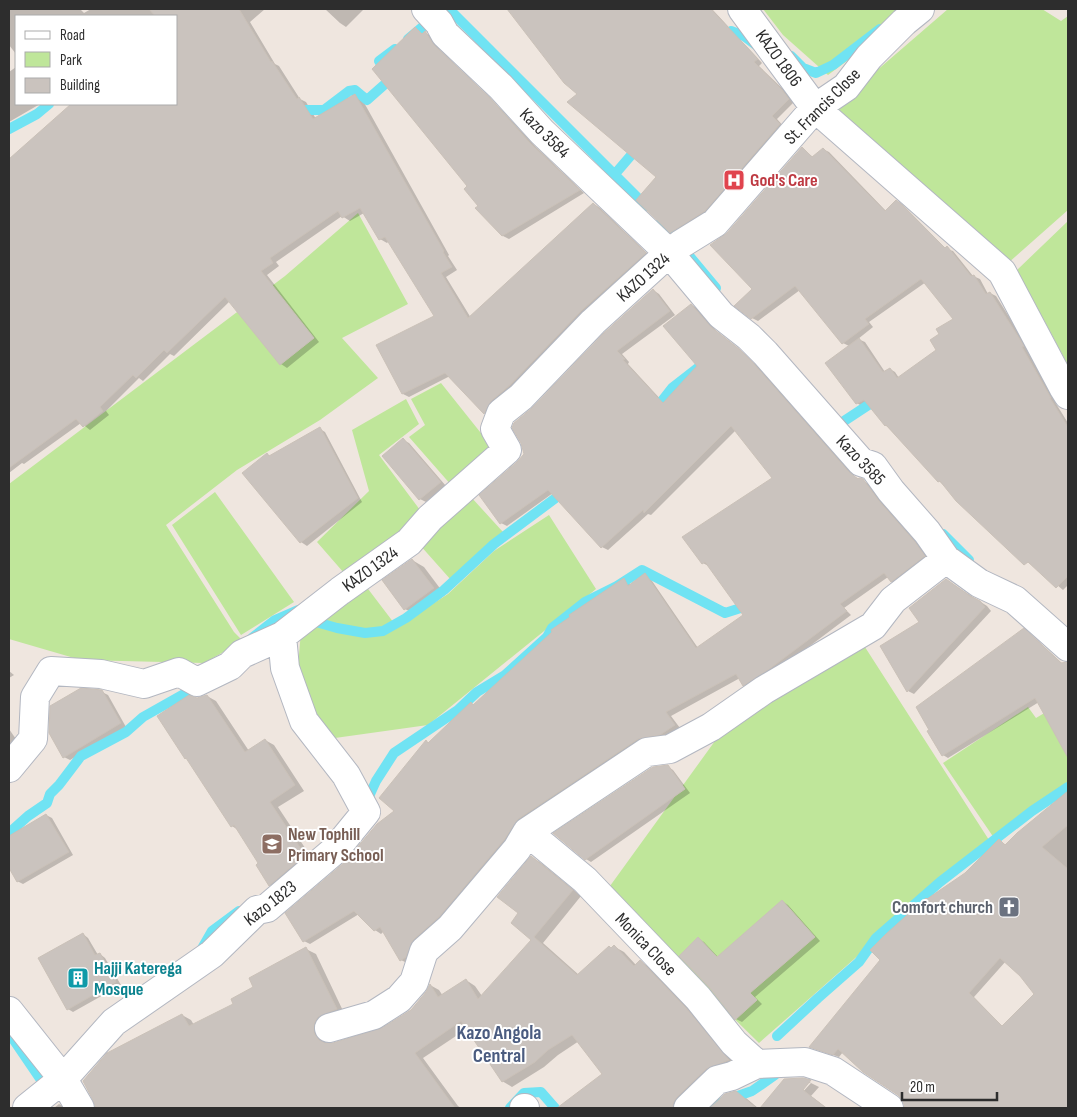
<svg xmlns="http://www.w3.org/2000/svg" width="1077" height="1117" font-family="'Sofia Sans Condensed',sans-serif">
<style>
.green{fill:#bfe69a}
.shadow{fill:#0003;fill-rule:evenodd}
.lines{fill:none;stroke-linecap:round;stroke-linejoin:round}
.stream{stroke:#70e3f3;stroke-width:10}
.building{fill:#cac3be;stroke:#cac1b8;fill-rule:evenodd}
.street-casing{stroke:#b3b7c1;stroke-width:30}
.street{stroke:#fff;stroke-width:28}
.labels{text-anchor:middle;stroke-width:4;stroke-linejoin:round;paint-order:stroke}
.street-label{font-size:18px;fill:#2d2d2d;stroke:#fff}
.health-label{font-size:18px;font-weight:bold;fill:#be3a42;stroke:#fff;text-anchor:start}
.education-label{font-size:18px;font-weight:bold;fill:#785e54;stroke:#fff;text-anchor:start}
.worship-label{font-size:18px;font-weight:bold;fill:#5b616d;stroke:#fff;text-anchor:end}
.culture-label{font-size:18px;font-weight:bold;fill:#0d838f;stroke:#fff;text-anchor:start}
.quarter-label{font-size:20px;font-weight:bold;fill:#4b5c80;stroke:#fff}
</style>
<rect width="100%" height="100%" fill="#efe6df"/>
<path class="green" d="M763 9H917L828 75 783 35Z
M948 9H1042L1061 21 1068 16V210L1007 264 831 110Z
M358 213 408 304 342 338 378 378 320 420 237 470 166 525 234 632 243 641 204 663 81 660 9 639V484L285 276Z
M1068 221V365L1017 270Z
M441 383 496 452 452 486 409 437 425 425 411 399Z
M406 399 419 424 379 455 423 514 380 557 344 573 317 542 369 491 352 430Z
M215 492 294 602 241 635 172 525Z
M471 497 503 532 451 580 419 544Z
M549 515 596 589 428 725 335 738H324L297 679 301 631 362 581 397 627 448 594 494 551Z
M863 644 989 840 759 1043 607 894 610 886 728 723Z
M1028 707 1036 718 1046 712 1068 754V785L994 838 943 763Z"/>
<path class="shadow" d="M9 9H80L84 13 91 9H265L250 22 275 64 279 66 300 99 306 102 316 119 355 96 362 99 449 255 448 256 457 270 446 277 471 318 594 204 600 208 651 257 491 416 485 413 450 376 409 397 403 394 378 346 435 316 389 241 387 243 380 239 364 213 350 221 342 216 276 262 279 266 267 275 319 342 287 368 281 364 230 301 174 356 170 354 143 381 139 378 106 411 109 415 90 430 81 423 24 464 22 463 9 473V161L73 104H176V16H16V54L9 45Z
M325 9H364L346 27 340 23Z
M523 9H712L762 63 759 66 788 94 794 102 777 119 785 128 710 214 677 235 671 232 657 177 514 16Z
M415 28 423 34 425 33 431 36 440 50 495 103 536 147 584 193 509 239 503 236 477 208 480 206 468 186Z
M16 67V104H40L9 122V72Z
M802 148 813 157 823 149 829 152 886 211 896 201 902 204 946 249 953 251 973 276 980 279 988 294 990 293 996 296 1025 342 1028 349 1027 350 1056 401 1055 402 1068 423V585L1063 590 1033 565 1027 562 939 481 889 428 885 425 868 404 863 407 857 403 849 346 843 343 800 290 758 321 752 318 754 289 728 234ZM926 282 955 319 937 350 899 378 895 372 890 369 885 372 865 342 858 339 873 327 869 322Z
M653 290 659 294 675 315 622 354 629 362 628 364 664 403 699 366 691 305 697 308 717 332 745 354 759 368 855 477 869 484 885 506 920 546 930 559 897 585 891 581 888 577 844 608 851 615 774 673 750 688 744 685 740 678 671 716 680 728 666 737 445 920 407 963 401 960 384 931 381 934 375 930 359 914 310 944 304 941 346 863 396 811 427 742 429 743 471 704 474 706 624 579 631 585 645 575 650 578 698 648 745 616 710 567 703 563 774 478 736 430 651 515 648 514 608 550 602 547 553 493 507 526 501 523 518 463 525 454 533 409Z
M320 429 325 432 362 502 307 546 301 542 244 474 267 454 271 457Z
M403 440 409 443 446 486 426 502 420 499 383 456Z
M412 560 424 567 445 595 417 615 405 609Z
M946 580 987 606 991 611 914 694 908 691 921 622Z
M1029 633 1063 664 1068 665V754L1039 702 948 758 943 755Z
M9 671 14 675 9 678Z
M102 692 108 695 126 727 70 760 64 757Z
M207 696 216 701 249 751 265 740 274 745 304 791 278 807 313 860 279 890 270 885 260 864 238 830 232 826 189 760 186 758 197 699Z
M9 729 18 742 9 753Z
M667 766 673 770 690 793 591 862 586 859Z
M1068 792V1108H928L901 1093 843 1052 839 1057 811 1047 966 874 999 840 1006 845 1018 834ZM1006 961 1020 975 1035 994 1003 1027 974 997Z
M46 815 52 818 73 855 23 884 17 881 11 869 9 870V837Z
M531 857 541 863 581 896 543 943 579 975 615 947 624 952 636 965 640 962 650 967 695 1015 737 1065 682 1108H569L604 1074 579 1041 558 1055 544 1067 512 1087 502 1081 468 1028 423 1058 458 1106 461 1108H197L193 1101 181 1108H97L182 1015 191 1020 194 1025 235 1004 306 949 316 954 345 1015 323 1038 327 1044H334L383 1029 411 1010 427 993 430 985 439 990 443 996 466 980 475 986 482 996 533 940 520 913Z
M782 901 788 905 820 941 755 997 762 1004 742 1022 736 1019 710 986 699 939 704 942 718 957Z
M83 934 88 938 98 955 100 954 105 958 121 985 73 1012 68 1009Z
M803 1079 819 1087 811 1096 827 1108H761L784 1080ZM808 1083H811L800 1095 798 1094Z
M736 1092 746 1098 758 1108H712L726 1095Z
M59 1104 66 1108H54Z"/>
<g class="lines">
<path class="stream" d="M449 9 646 206
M721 38 731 31 744 36 756 45
M408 39 427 23
M791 56 803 68 816 73 833 65 880 29
M295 110H324L349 91 355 90 367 100 393 77 387 73 379 61 395 49
M9 129 37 114 49 104
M615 174 639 146
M661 222 716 288
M654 411 672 388 699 367
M838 425 879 398
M943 534 969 560
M252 638 275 620 298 610 309 620 337 628 365 633 383 631 406 618 444 590 494 544 565 491
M366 803 376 781 394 753 458 710 477 692 505 675 547 637 552 628 585 602 617 586 642 570 725 613 750 605
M9 833 28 816 47 803 50 794 59 785 81 756 126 732 143 717 198 686
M200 952 212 931 239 911
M9 1033 41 1080
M777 1036 818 998 859 962 876 938 940 882 1032 811 1068 787
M510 1108 524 1093 541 1092 555 1108
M712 1108 729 1099 752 1091 775 1075"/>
</g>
<path class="building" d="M149 9H239L271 62 272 61 297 99 299 97 313 119 355 94 444 251 443 252 452 267 441 273 468 318 593 203 646 253 582 310 510 385 491 401 484 414 445 373 402 394 376 345 434 316 385 237 379 240 360 208 342 218 338 211 270 258 273 263 261 271 314 338 280 365 225 297 167 353 164 350 136 378 133 375 100 407 103 411 83 427 76 419 9 468V159L71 104H176V16H155Z
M507 9H711L758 59 754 62 782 90 789 99 772 116 780 124 705 211 670 233 636 200 656 177 567 102 577 94 564 83Z
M415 27 422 34 425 31 434 45 490 98 530 143 580 190 502 236 475 208 478 206 464 189 467 186 372 69Z
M802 147 812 157 823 148 885 211 896 200 901 204 945 248 947 246 971 276 974 275 986 294 990 292 1019 338 1024 346 1022 347 1051 398H1050L1068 427V576L1056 588 1028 562 1024 565 956 501 940 481 938 482 886 425 885 426 864 400 856 404 825 363 859 338 883 372 890 368 897 378 936 350 930 340 939 334 936 329 953 319 921 279 865 319 869 324 842 344 795 286 751 319 734 306 752 289 710 245 727 233Z
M653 289 670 311 617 351 625 359 623 360 663 403 697 366 663 326 691 304 711 327 739 349 754 364 849 472 858 479 859 478 863 479 879 501 915 542 925 556 891 582 884 573 840 604 847 611 768 670 743 686 736 674 666 712 675 725 660 735 638 739 518 819 504 840 439 917 413 940 406 957 400 961 380 927 374 931 354 911 303 942 285 913 345 862 377 824 394 811 379 798 426 740 428 743 471 702 473 705 552 632 551 630 570 617 569 615 624 578 628 586 645 573 696 648 743 615 705 562 702 564 682 537 772 478 731 426 644 513 643 510 601 548 548 490 500 524 479 495 517 462 524 454 521 443 512 428 514 423 532 408 604 333Z
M320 427 358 498 300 543 242 473 267 453 269 456Z
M403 438 441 482 419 500 382 456Z
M412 559 434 588 404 610 382 580Z
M946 579 970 596 980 601 985 607 907 692 880 646 919 622 909 608Z
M1024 628 1061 663 1068 662V758L1035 698 942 756 927 731 929 730 916 707Z
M81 688 102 690 121 723 63 758 49 733 50 706Z
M189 695 197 698 207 695 245 752 265 739 295 785 270 802 305 855 269 886 256 865 258 863 234 825 231 827 186 758 185 759 157 716Z
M668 765 685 789 585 860 553 833 653 767Z
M1068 791V825L1042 847 1068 869V1108H905L903 1101 898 1095 863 1072 838 1049 833 1055 809 1047 880 960 870 950 886 934 926 898 927 899 965 873 999 839 1005 845 1017 833ZM1000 958 1020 976 1034 994 1002 1026 969 993Z
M46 814 69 852 17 882 9 868V836Z
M531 856 573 890 534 937 577 975 609 946 611 948 614 945 634 966 640 960 686 1008 729 1060 706 1069 677 1097 673 1103V1108H557L602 1074 572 1035 548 1050 535 1062 502 1082 461 1021 415 1053 455 1108H96L93 1100 83 1081 107 1053 182 1014 189 1026 233 1004 231 999 253 987 249 978 306 947 337 1009 318 1017 314 1024V1033L319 1040 325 1043H333L382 1028 411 1010 426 992 430 984 438 997 466 979 478 999 531 940 511 923 518 913 497 897Z
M782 900 815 937 750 993 757 1000 735 1020 709 987 679 956 698 937 717 957Z
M83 933 95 955 100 953 116 982 67 1010 38 958Z
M803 1078 811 1080 803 1090 826 1108H760L784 1079Z
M736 1091 756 1108H710L725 1094Z"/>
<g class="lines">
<g class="street-casing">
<path id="street" d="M426 9 439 23 445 34 501 87 542 132 669 253 721 315 749 337 765 353 861 462 873 466 891 491 927 532 946 559 979 583 1015 600 1068 647
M742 9 815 108 1002 272 1063 387 1068 395
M9 768 33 739 35 697 51 671 101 674 144 684 179 672 197 682 230 666 242 654 282 636 340 591 409 542 430 518 507 450 495 429 501 413 521 397 593 322 669 253 681 244 715 223 815 108 846 87 869 57 904 22 920 9
M527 832 585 880 698 998 734 1043 757 1064
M9 1011 63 1079 80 1108
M329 1028 374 1015 399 999 414 982 424 951 450 928 517 849 527 832 647 752 670 749 711 727 764 690 873 626 893 600 946 559
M27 1108 63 1079 114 1022 212 954 257 910 267 908 335 850 366 812 346 775 304 721 285 668 282 636
M524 1108H525
M688 1108 717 1080 732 1076 757 1064 805 1062 833 1071 889 1108"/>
</g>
<use href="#street" class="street"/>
</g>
<defs>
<g id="hospital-square" transform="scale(1.125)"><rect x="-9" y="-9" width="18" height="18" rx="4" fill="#e0444e" stroke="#fff"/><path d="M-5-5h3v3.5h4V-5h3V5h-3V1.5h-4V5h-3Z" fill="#fff"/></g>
<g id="school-square" transform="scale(1.125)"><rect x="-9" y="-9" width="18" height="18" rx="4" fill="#8d6e63" stroke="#fff"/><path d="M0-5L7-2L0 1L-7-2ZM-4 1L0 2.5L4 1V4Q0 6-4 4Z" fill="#fff"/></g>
<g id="church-square" transform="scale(1.125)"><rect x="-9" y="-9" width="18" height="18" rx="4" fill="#6b7280" stroke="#fff"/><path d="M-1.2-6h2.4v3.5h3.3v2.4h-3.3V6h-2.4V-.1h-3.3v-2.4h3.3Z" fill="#fff"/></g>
<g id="building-square" transform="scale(1.125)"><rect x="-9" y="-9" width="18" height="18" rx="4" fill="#0f9aa8" stroke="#fff"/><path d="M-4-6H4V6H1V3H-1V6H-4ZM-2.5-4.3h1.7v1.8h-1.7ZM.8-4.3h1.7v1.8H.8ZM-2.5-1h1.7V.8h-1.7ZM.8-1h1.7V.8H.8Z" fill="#fff"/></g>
</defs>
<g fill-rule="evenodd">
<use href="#hospital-square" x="734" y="180"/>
<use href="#school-square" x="272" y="844"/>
<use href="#church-square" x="1009" y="907"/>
<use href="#building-square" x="78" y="978"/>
</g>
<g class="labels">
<g class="street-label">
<text transform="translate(779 58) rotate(54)" y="6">KAZO 1806</text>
<text transform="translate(822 106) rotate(-45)" y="6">St. Francis Close</text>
<text transform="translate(545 133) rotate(45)" y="6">Kazo 3584</text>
<text transform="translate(643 277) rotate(-42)" y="6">KAZO 1324</text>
<text transform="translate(861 460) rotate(46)" y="6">Kazo 3585</text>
<text transform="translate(370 569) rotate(-36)" y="6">KAZO 1324</text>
<text transform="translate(270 903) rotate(-38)" y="6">Kazo 1823</text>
<text transform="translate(646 944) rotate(46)" y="6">Monica Close</text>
</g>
<g class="health-label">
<text x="750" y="186">God's Care</text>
</g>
<g class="education-label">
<text x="288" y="840">New Tophill<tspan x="288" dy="21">Primary School</tspan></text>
</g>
<g class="worship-label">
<text x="993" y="913">Comfort church</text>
</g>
<g class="culture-label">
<text x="94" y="974">Hajji Katerega<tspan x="94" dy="21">Mosque</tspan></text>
</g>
<g class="quarter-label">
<text x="499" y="1039">Kazo Angola<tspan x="499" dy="23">Central</tspan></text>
</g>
</g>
<rect width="1077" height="1117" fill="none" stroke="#2d2d2d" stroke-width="20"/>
<rect x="15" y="15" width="162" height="90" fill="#ffffff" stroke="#ababab"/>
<rect x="25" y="31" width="25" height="8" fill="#ffffff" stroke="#ababab"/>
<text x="60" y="40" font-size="15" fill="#2d2d2d">Road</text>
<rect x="25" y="52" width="25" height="15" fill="#bfe69a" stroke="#ababab"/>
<text x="60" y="65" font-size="15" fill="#2d2d2d">Park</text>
<rect x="25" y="78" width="25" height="15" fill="#cac3be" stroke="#ababab"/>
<text x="60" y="90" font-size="15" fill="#2d2d2d">Building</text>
<path d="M902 1092v8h95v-8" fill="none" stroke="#2d2d2d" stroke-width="2.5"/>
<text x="910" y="1092" font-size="15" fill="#2d2d2d" stroke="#ffffff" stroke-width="4" paint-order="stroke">20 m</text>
</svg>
